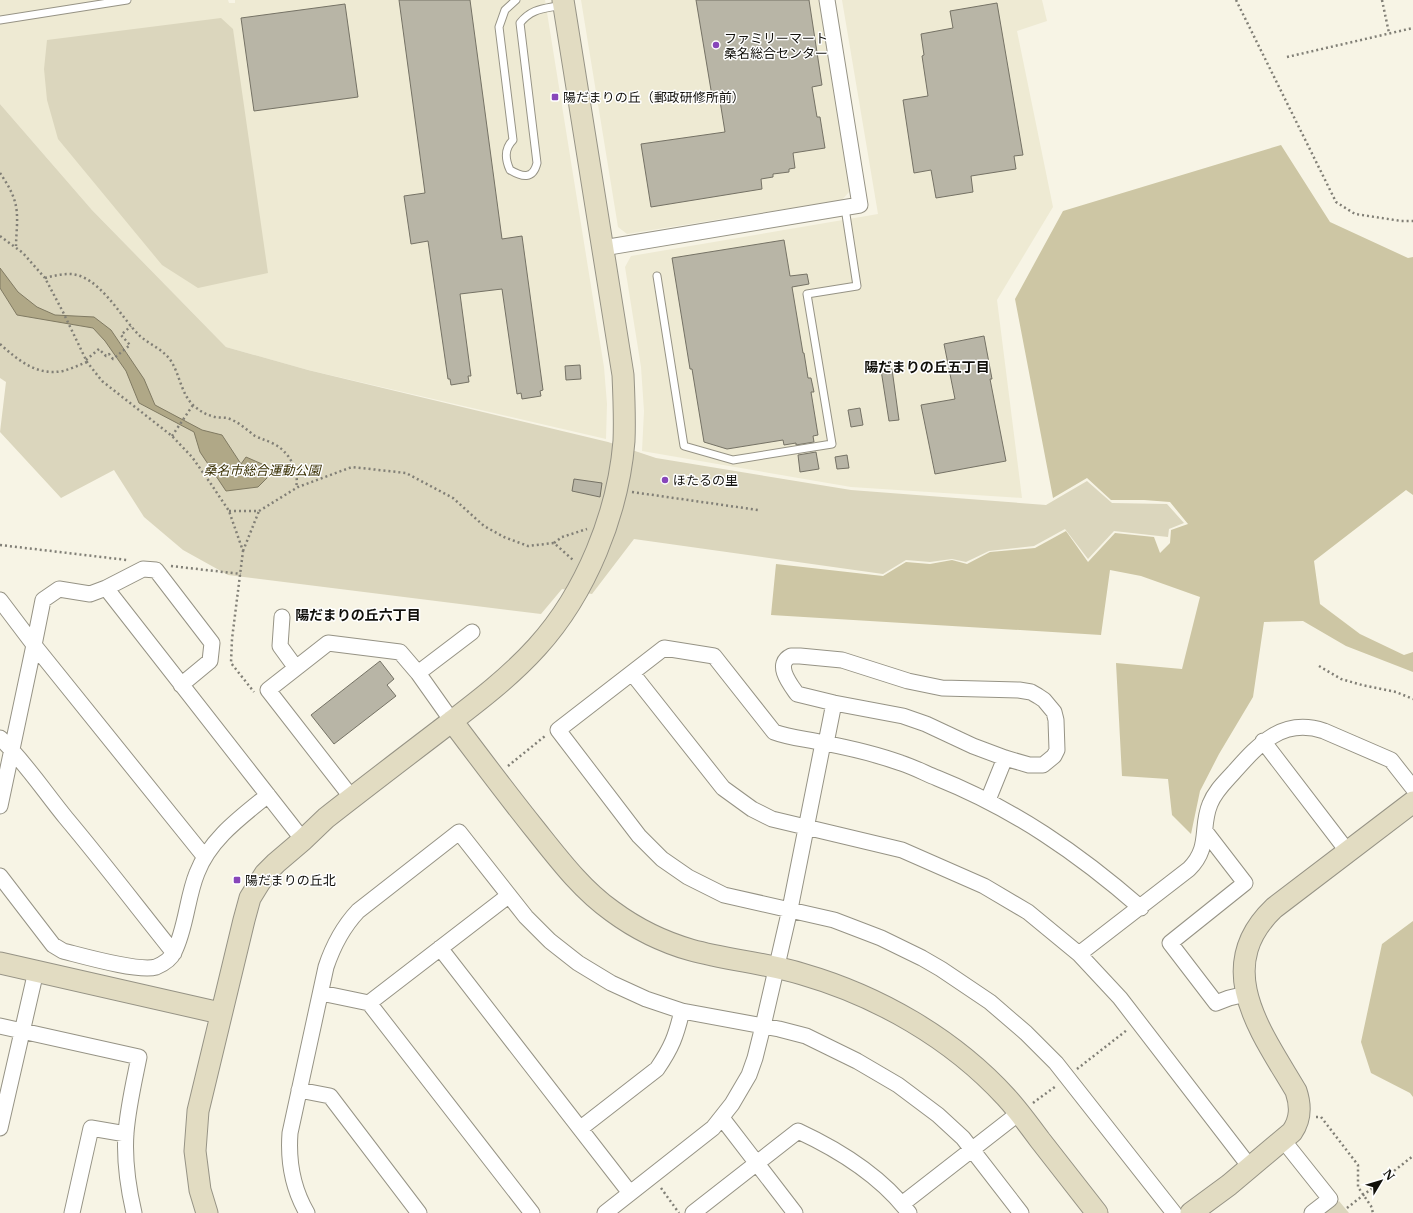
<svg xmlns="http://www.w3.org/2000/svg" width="1413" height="1213" font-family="'Libre Baskerville','Noto Sans JP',serif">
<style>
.built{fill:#eeead3}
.green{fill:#dbd6bd}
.forest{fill:#cdc6a4}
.water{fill:#b0a887;stroke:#807a62}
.building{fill:#b8b5a6;stroke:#757265}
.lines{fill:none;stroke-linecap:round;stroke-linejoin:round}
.lane-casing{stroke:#969385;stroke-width:9}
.street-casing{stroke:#969385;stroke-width:17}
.secondary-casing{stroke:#969385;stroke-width:23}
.path{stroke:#817f76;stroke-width:2.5;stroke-dasharray:2 3;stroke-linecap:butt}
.lane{stroke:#fff;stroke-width:7}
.street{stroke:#fff;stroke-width:15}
.secondary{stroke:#e2dcc2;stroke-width:21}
.poi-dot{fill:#8746ba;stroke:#fff;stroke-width:1.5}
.labels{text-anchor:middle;stroke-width:3;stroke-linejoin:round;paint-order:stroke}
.poi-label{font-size:13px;fill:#11100b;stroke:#fff;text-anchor:start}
.park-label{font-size:13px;font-style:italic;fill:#3a3104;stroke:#fff}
.neighbourhood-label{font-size:14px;font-weight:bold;fill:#11100b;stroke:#fff}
</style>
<rect width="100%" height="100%" fill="#f7f4e5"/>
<path class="built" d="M0 0H228L229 3H235V0H545L604 367 607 404 606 439 308 370 226 347 92 210 0 104Z
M581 0H819L850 191 842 200 627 234 618 227Z
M842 0H1042L1047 21 1017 31 1053 207 997 300 1022 498 851 487 642 451 644 411 641 367 625 267 631 256 878 214Z"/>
<path class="green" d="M221 18 233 29 268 273 198 288 162 265 58 139 47 100 44 69 47 40Z
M0 104 92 210 226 347 308 370 608 442 656 458 851 490 1046 505 1087 481 1112 503 1167 504 1184 523 1169 529 1168 537 1114 531 1088 559 1065 529 1034 546 989 551 966 562 952 559 930 562 906 560 883 574 634 539 592 594 562 589 541 614 228 575 183 550 144 517 114 470 61 498 0 432 6 382 0 378Z
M1339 1201 1349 1213H1324Z"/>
<path class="forest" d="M1281 145 1330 222 1408 258 1413 257V495L1406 490 1314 561 1320 604 1360 634 1404 655 1413 652V672L1346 646 1303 621 1264 622 1253 697 1219 754 1200 791 1191 834 1172 815 1168 779 1122 776 1116 663 1182 669 1200 597 1141 576 1110 570 1101 635 771 615 776 564 883 576 906 562 930 564 952 560 967 564 990 552 1035 548 1066 531 1088 562 1115 533 1154 537 1160 553 1170 543 1171 530 1188 524 1170 502 1144 500H1111L1087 478 1053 498 1015 299 1063 211Z
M1413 921V1097L1410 1093 1371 1073 1361 1042 1382 944Z"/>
<path class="water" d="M0 268 18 292 37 307 55 315 94 317 111 330 144 379 155 405 202 430 222 435 241 464 246 457 262 464 267 478 258 487 226 491 200 452 194 432 139 403 126 371 105 341 93 328 17 315 0 288Z"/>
<path class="building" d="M399 0H470L502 239 522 236 543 390 540 391 541 396 522 399 521 393 517 394 502 289 460 294 471 376H468L469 382 451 385 450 379H448L428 241 411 244 404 196 425 193Z
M696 0H809L822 85 812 87 817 117H820L825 148 793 153 795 168 789 169V172L773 174V177L761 179 762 189 651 207 641 144 725 132 720 101 713 102Z
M997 3 1023 155 1014 156 1016 169 971 176 973 192 936 198 931 170 914 173 903 100 928 96 922 56 924 55 921 34 953 28 950 11Z
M345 4 358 97 254 111 241 18Z
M784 240 790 276 807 274 809 284 792 287 803 353H804L808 378H811L814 392H811L818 435 813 436 814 442 796 445V443L784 445 783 440 727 449 704 442 692 369H690L672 258Z
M984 336 992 379H990L1006 461 935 474 921 405 955 399 944 344Z
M580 365 581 379 566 380 565 366Z
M892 369 899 420 889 421 881 370Z
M860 408 863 425 851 427 848 410Z
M816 452 819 469 800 472 798 455Z
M847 455 849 468 837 469 835 457Z
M574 479 602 483 600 497 572 491Z
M380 661 394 679 387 685 396 696 334 744 311 715Z"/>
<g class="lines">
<g class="lane-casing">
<path id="lane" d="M516 0 505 10 499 27 513 140C504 149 505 159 510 170 522 177 533 180 537 163L520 23C532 8 544 9 562 5
M0 20 127 0
M657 276 684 446 733 460 832 444 807 294 857 286 845 208"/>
</g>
<g class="street-casing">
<path id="street" d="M603 248 860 205 827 0
M106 588 143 569 156 570 212 643 210 661 181 685
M0 600 34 645 43 600 59 589 90 594 106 588 303 840
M282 617 280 646 296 668
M34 645 204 856
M791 656H800L842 660 908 681 942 688 1019 690 1031 692 1038 696 1044 700 1054 712 1056 720 1057 750 1054 756 1043 765H1029L1005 758 973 746 926 724 903 716 834 703 797 694C790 684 774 664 791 656Z
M418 673 472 632
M632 673 723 788 752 809 772 819 902 850 984 886 1028 912 1079 954 1120 998 1250 1167
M0 738C25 762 44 791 66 818 103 862 138 908 174 953
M1263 741 1348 852
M826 743 834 703
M352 798 268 690 328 643 400 652 418 673 452 721
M988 800 1005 758
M0 806 34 645
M1205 831 1245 883 1170 943 1216 1003 1229 998 1246 994
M0 876 53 945 63 951C83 956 138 972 156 967 163 964 171 959 174 952 186 929 187 897 197 873 210 839 241 817 268 795
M1141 908C1078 853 1014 809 937 778 925 773 913 767 901 763 876 754 850 748 824 743 807 739 790 738 774 732L714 656 664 648 558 730 639 836 662 859 688 877 724 895 834 920 881 938 922 958 941 969 990 1002 1026 1033 1056 1063 1174 1213
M440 948 630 1193
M1079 954 1189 869C1211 847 1200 828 1210 804 1215 791 1225 782 1234 772 1259 744 1283 717 1324 731L1391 760 1413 788
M321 993 369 1003 532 1213
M369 1003 508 896
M0 1026 139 1057C134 1082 128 1107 126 1133 124 1160 128 1187 134 1213
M299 1090 330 1096 419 1213
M722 1118 795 1213
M0 1128 36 971
M581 1128 657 1069C672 1047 676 1036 682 1011
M1283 1140 1330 1199 1312 1213
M902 1204 1019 1113
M72 1213 91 1128 126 1134
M307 1213C293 1189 288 1160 290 1133L326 967C333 946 343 927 358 911L459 832 526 917 550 941 578 963 611 983 646 999 682 1011 779 1029 806 1036 857 1061 898 1085 938 1115 963 1138 1021 1213
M605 1213 713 1128 732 1104 749 1075 755 1058 763 1026 790 909 823 743
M693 1213 798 1131C839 1150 881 1176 909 1213"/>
</g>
<g class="secondary-casing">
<path id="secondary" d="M452 721C479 757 506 793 534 828 558 858 581 889 612 911 635 928 663 942 691 950 727 960 766 963 802 974 878 996 952 1038 1006 1097 1018 1110 1029 1125 1040 1140 1059 1164 1078 1189 1097 1213
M0 963 220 1013
M207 1213 200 1190 195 1151 198 1111 244 920 250 898 258 885 265 874 276 863 303 840 326 818C363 789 401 760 439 731 473 705 508 679 537 647 586 593 618 514 624 441 625 419 624 397 623 375L563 0
M1191 1213 1229 1185 1292 1132C1301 1119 1301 1106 1296 1091 1262 1033 1211 968 1274 908L1413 802"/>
</g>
<path class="path" d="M1236 0 1336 202 1355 214 1401 221H1413
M1382 0 1389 33
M1287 57 1413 28
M0 173C6 182 12 191 15 202 19 216 16 233 16 247
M0 236 23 253 45 278 63 312 87 362 102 381 172 436 192 457 211 484 229 511 243 551 232 639 231 663 254 692
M45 278C53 276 61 274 69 274 99 274 121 318 140 336 150 345 163 349 171 361 180 375 181 394 194 406 201 412 207 415 215 417 220 418 226 417 230 419 240 423 247 430 255 436 261 439 266 440 272 443 288 450 300 470 296 488
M0 344C19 361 37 376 63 371 71 369 79 365 87 362
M86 360 99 349 106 356 109 354 113 359 130 345 121 335 131 326
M172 436 193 405
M632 492 758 510
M229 511H259L298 487 352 467 406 473 453 498 484 526 504 537 528 546 554 543 573 560
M554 543 562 537 587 529
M0 545 127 560
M243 551 259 511
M171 566 241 574
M1319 666 1341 679 1362 685 1396 692 1413 699
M508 766 545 736
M1077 1069 1127 1030
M1033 1103 1056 1086
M1316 1117H1321L1358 1165V1187L1371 1206 1373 1213
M661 1188 679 1213
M1347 1208 1413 1156"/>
<use href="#lane" class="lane"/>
<use href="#street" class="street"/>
<use href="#secondary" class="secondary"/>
</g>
<g class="poi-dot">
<circle cx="716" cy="45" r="4"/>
<rect x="551" y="93" width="8" height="8" rx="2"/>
<circle cx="665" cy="480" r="4"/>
<rect x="233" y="876" width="8" height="8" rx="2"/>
</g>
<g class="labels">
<g class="poi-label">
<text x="724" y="43">ファミリーマート<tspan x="724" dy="15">桑名総合センター</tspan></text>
<text x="563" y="102">陽だまりの丘（郵政研修所前）</text>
<text x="673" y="485">ほたるの里</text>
<text x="245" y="885">陽だまりの丘北</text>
</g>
<g class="park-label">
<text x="262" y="475">桑名市総合運動公園</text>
</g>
<g class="neighbourhood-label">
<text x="927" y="372">陽だまりの丘五丁目</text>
<text x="358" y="620">陽だまりの丘六丁目</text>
</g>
</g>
<g transform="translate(1381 1181) rotate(52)" stroke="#ffffff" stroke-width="3" paint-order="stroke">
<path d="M0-3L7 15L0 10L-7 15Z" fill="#11100b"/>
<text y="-6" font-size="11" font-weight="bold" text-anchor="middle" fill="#11100b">N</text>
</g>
</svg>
